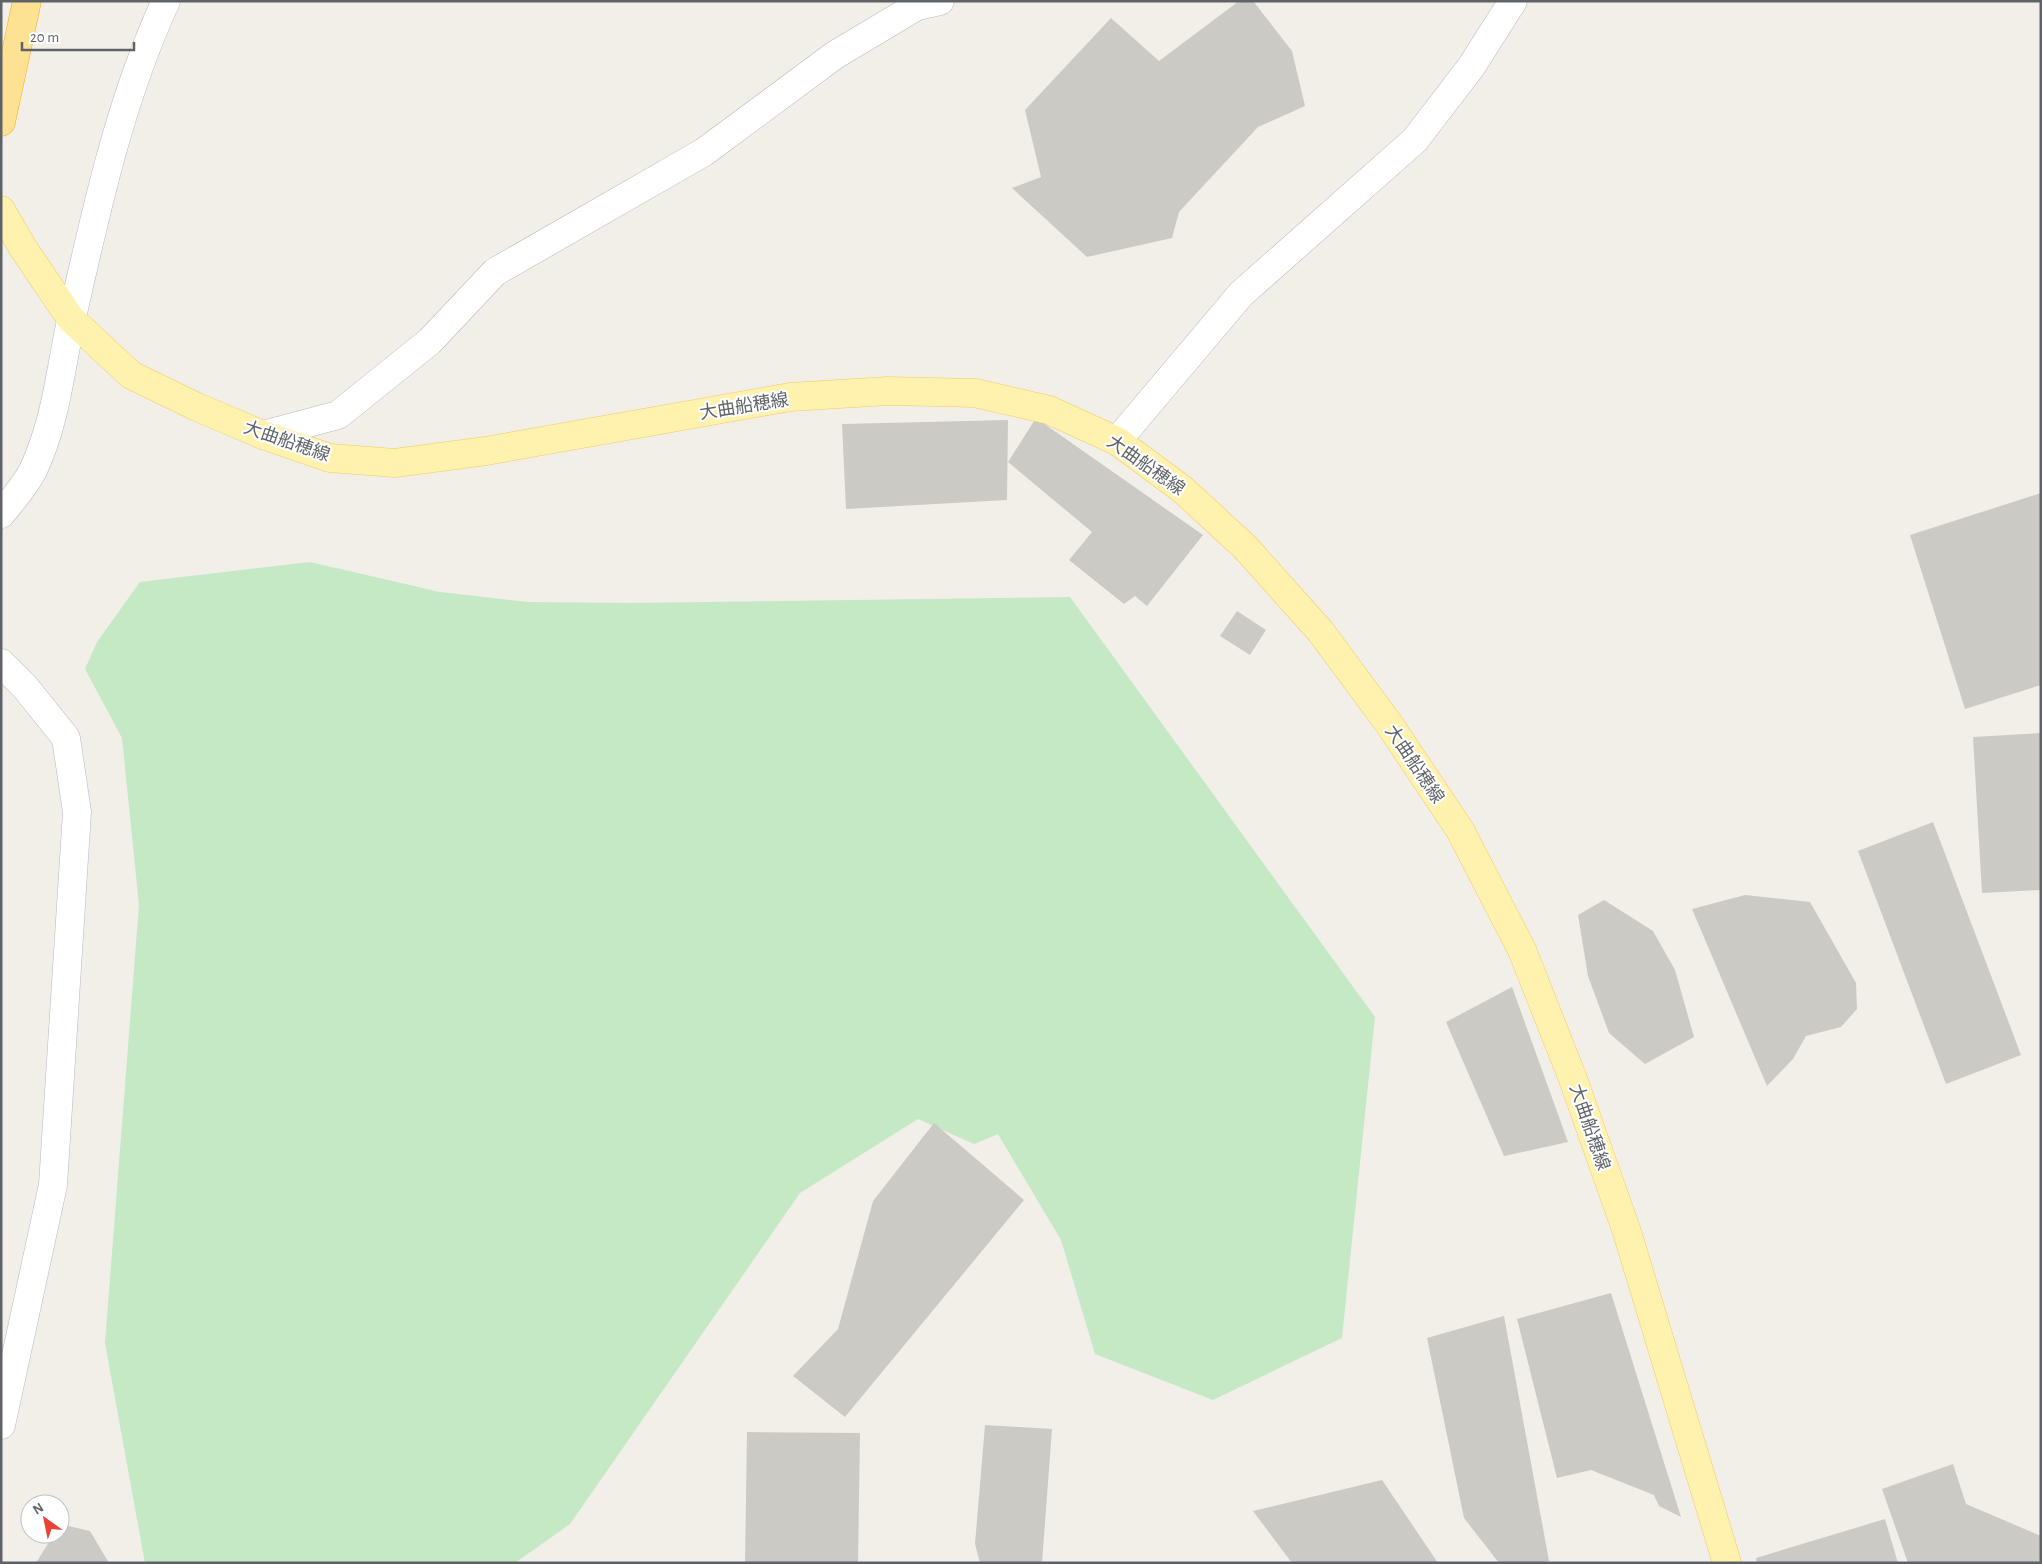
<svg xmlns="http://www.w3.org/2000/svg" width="2042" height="1564" font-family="'Alegreya Sans','Noto Sans JP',sans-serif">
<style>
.green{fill:#c5e8c5}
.building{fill:#cccac5}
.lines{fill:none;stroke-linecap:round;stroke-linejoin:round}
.minor-casing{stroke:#b5b8bc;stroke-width:29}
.major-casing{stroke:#f2c960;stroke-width:29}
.highway-casing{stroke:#f9ab00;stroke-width:29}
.minor{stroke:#fff;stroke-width:28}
.major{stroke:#fff2af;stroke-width:28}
.highway{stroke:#fde293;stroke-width:28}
.labels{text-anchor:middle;stroke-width:4;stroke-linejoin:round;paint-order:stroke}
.street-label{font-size:18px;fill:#5f6368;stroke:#fff}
</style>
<rect width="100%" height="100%" fill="#f1efe8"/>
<path class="green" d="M310 562 440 592 527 602 629 603 1070 597 1375 1017 1342 1338 1213 1400 1095 1354 1061 1240 998 1134 974 1144 918 1119 800 1193 570 1524 515 1563H145L105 1343 139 905 122 738 85 669 97 642 140 582Z"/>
<path class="building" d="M1239 1H1253L1292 51 1305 106 1258 127 1179 212 1172 238 1087 257 1012 188 1041 177 1025 110 1111 18 1159 61Z
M1036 418 1203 535 1147 606 1135 596 1124 604 1069 560 1092 532 1008 462Z
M1008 420 1007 500 846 509 842 424Z
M2041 493V685L1965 709 1910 535Z
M1237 611 1266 630 1250 655 1220 636Z
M2041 733V890L1982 893 1973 737Z
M1933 822 2021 1055 1946 1084 1858 851Z
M1745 895 1810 902 1856 983 1857 1009 1841 1027 1806 1036 1793 1059 1767 1086 1692 909Z
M1604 900 1653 931 1675 970 1694 1037 1645 1064 1609 1033 1588 976 1578 915Z
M1512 987 1568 1142 1504 1156 1446 1022Z
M934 1123 1024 1200 845 1417 793 1376 838 1329 873 1201Z
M1611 1293 1681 1517 1659 1506 1654 1495 1591 1470 1557 1478 1517 1319Z
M1504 1316 1549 1561 1541 1563H1499L1464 1518 1427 1338Z
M985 1425 1052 1429 1042 1563H980L975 1544Z
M747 1432 860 1433 858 1563H745Z
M1953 1464 1966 1504 2041 1536V1563H1908L1882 1489Z
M1382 1480 1438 1563H1292L1253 1511Z
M1885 1519 1898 1563H1757L1756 1558Z
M60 1524 90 1531 109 1563H36L54 1534H60Z"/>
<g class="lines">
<g class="minor-casing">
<path id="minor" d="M263 435 338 415 430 341 495 272 704 152 835 55 917 6 940 1
M1117 441 1241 294 1415 140 1471 67 1513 1
M1 514C12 500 27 484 34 468 57 418 60 369 72 317 96 211 120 100 166 1
M1 663 25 687 66 738 77 812 53 1185 1 1425"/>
</g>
<g class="major-casing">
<path id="major" d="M1 210 23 248 71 319 131 375 197 407 263 435 330 458 395 463 486 451 790 397 888 391 975 393 1049 410 1117 441 1182 489 1245 547 1321 632 1389 724 1460 830 1522 950 1573 1079 1627 1232 1727 1563"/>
</g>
<g class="highway-casing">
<path id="highway" d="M1 122 27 1"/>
</g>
<use href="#minor" class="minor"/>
<use href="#major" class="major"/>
<use href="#highway" class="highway"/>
</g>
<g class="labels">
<g class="street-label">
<text transform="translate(744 406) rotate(-9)" y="6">大曲船穂線</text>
<text transform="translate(287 441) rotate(19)" y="6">大曲船穂線</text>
<text transform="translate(1146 465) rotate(35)" y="6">大曲船穂線</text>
<text transform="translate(1415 764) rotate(56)" y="6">大曲船穂線</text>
<text transform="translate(1590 1127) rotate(71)" y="6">大曲船穂線</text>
</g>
</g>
<rect width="2042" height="1564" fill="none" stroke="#5f6368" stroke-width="5"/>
<g transform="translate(45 1519) rotate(327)"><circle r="24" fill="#ffffff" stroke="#bfc1c3"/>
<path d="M0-4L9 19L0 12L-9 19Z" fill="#ea4335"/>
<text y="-8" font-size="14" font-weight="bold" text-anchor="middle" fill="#5f6368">N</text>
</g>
<path d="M22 42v8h112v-8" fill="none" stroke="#5f6368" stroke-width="2.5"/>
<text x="30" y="42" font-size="15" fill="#5f6368" stroke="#ffffff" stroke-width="4" paint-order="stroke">20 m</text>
</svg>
